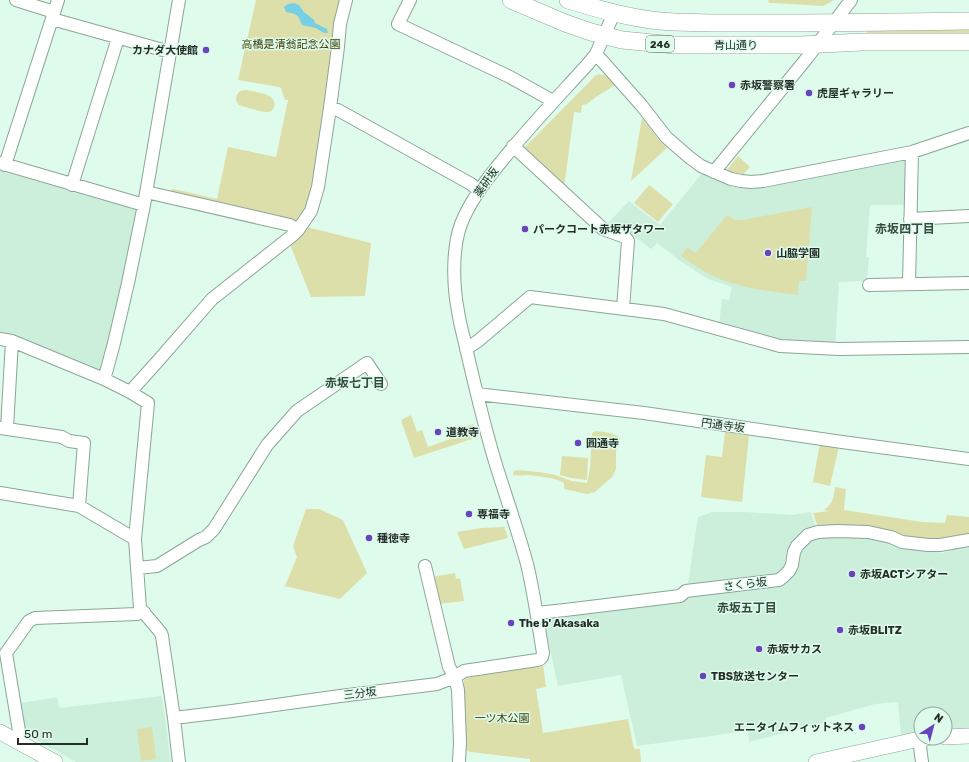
<svg xmlns="http://www.w3.org/2000/svg" width="969" height="762" font-family="Rubik,'Noto Sans JP',sans-serif">
<style>
.built{fill:#ccefdc}
.green{fill:#dddfaa}
.water{fill:#76d0e4}
.lines{fill:none;stroke-linecap:round;stroke-linejoin:round}
.minor-casing{stroke:#8ba697;stroke-width:14}
.major-casing{stroke:#8ba697;stroke-width:16}
.highway-casing{stroke:#8ba697;stroke-width:18}
.minor{stroke:#fff;stroke-width:12}
.major{stroke:#fff;stroke-width:15}
.highway{stroke:#fff;stroke-width:17}
.poi-dot{fill:#6745bd;stroke:#dffbec;stroke-width:1.5}
.labels{text-anchor:middle;stroke-width:3;stroke-linejoin:round;paint-order:stroke}
.shield{fill:#dffbec;stroke:#5c6c63;stroke-width:1}
.shield-label{font-size:10px;font-weight:bold;fill:#242e28}
.park-label{font-size:11px;fill:#404008;stroke:#dffbec}
.street-label{font-size:11px;fill:#242e28;stroke:#dffbec}
.poi-label{font-size:11px;font-weight:bold;fill:#242e28;stroke:#dffbec;text-anchor:start}
.neighbourhood-label{font-size:12px;font-weight:bold;fill:#344c40;stroke:#dffbec}
</style>
<rect width="100%" height="100%" fill="#dffbec"/>
<path class="built" d="M905 158 909 169 907 205H870L866 257H869L867 281 839 282 835 347 782 345 719 326 722 299 729 300 732 287 706 278 679 260 657 243 651 249 634 236 608 223 629 201 660 225 703 172 718 181 734 185 763 188Z
M0 166 140 209 101 372 0 336Z
M712 512H745L793 515 811 512 819 538 870 537 942 553 969 545V730L945 731V714H921V733L901 736 898 702 875 704 826 718V722L749 742 748 731 637 746 621 675 558 686 544 621 545 617 680 601 688 599 695 594 691 586 688 583 698 517Z
M162 696 171 762H76L25 733 21 703 57 697 59 708Z"/>
<path class="green" d="M256 0H343L329 96 308 207 298 221 210 203 173 194 171 191 172 189 178 190 217 199 228 147 276 157 288 100H285L281 88 279 87 238 80Z
M768 0H834L823 6 774 3H769Z
M867 30H969V33H867Z
M599 74 608 76 615 85 596 97 587 104 582 105 581 113 574 112 564 188 525 151V147L595 76Z
M246 90C255 92 278 93 274 107 273 110 270 112 267 112 262 112 245 107 239 105 234 100 236 95 240 91Z
M642 118 659 140 667 148 631 181Z
M738 156 750 167 743 175 726 171Z
M649 185 673 204 658 222 634 203Z
M812 207 806 281H799L798 295C767 291 735 288 707 273 698 268 690 262 681 256L687 247 696 253 727 215 735 220H742Z
M307 227 371 243 365 296 311 297 289 242Z
M411 415 417 432 422 430 428 447 456 437 454 430 473 424 478 437 414 458 401 420Z
M596 431C605 432 614 433 620 438L616 451V469L612 477 603 485 595 492 587 494 564 489V483C557 478 539 476 529 475 524 475 519 476 513 475L514 471 517 470 539 472 555 475 572 481 587 483 590 469 592 433Z
M725 432 749 436 742 502 701 497 706 455 722 457Z
M820 443 839 446 830 486 813 482Z
M562 456 588 458 587 480 571 478 560 475Z
M835 487 846 489 844 510 922 522 945 523 947 515 969 517V544L947 550 933 549 870 535 821 536 813 513 829 511 824 510C834 502 833 499 835 487Z
M306 509H319L343 520 367 573 340 599 285 586 297 557 293 546Z
M504 527 508 538 464 549 457 532 481 528Z
M455 573 456 579 460 578 464 601 438 604 432 577Z
M543 664 546 687 536 689 543 733 628 719 634 749H640L641 762H530V759L471 752 466 750 464 680 466 678Z
M152 727 156 759 141 761 137 729Z"/>
<path class="water" d="M294 3 299 5 304 12 314 20 315 23 327 29 328 33H324L316 28 302 25C298 14 297 14 286 12L284 7 288 4Z"/>
<g class="lines">
<g class="minor-casing">
<path id="minor" d="M16 0 54 12
M410 0 398 24 510 77 553 101
M52 19 170 52
M596 54 642 106 666 137 689 157 701 166 731 179 741 181 751 182 763 181 912 152 969 133
M330 108 338 110 471 184 479 191
M513 146 603 229 625 237 628 241 623 309
M0 163 144 205
M5 165 58 0
M714 172 807 58 851 0
M72 185 118 38
M146 192 290 225 298 230
M910 219 969 216
M909 284 912 152
M869 285 969 283
M0 339 12 341 104 379 130 392 148 403 135 539 140 608 161 633 162 636 174 718 179 762
M466 349 478 341 530 297 664 314 780 346 839 349 969 347
M104 379 107 369 114 343 128 283 144 205 179 0
M130 392 157 362 212 299 293 235 298 230 311 211 318 187 330 108 338 47 340 24 346 0
M477 394 644 413 842 442 969 459
M0 428 62 437 69 441 84 443 79 506
M7 428 12 341
M0 493 79 506 135 539
M425 566 449 667 455 677 458 690 460 742 459 762
M137 568 157 566 199 540 206 537 214 529 267 445 297 411 367 363 381 384
M537 613 565 610 680 596 686 591 779 580 784 576 789 571 792 565 794 552 797 546 808 535 818 532 837 531 868 532 891 537 902 542 928 545H940L969 540
M174 718 232 711 340 696 437 684 455 677 464 671 537 660C542 659 542 657 543 653 538 623 534 593 527 564 518 531 507 500 497 468 485 430 476 391 467 352 464 338 460 325 458 311 453 286 452 248 461 224 470 201 485 181 501 162 528 128 558 97 587 65L596 54 614 13
M919 739 922 762
M21 743 6 653 29 621 35 618 137 614 144 612"/>
</g>
<g class="major-casing">
<path id="major" d="M0 732 55 762
M945 737 969 736
M816 762 906 742 919 739 927 738"/>
</g>
<g class="highway-casing">
<path id="highway" d="M511 0 565 23 591 32 622 40 653 43 675 45H801L862 42H969
M568 0C598 9 629 18 660 21 697 24 735 23 772 23 838 23 903 22 969 21"/>
</g>
<use href="#minor" class="minor"/>
<use href="#major" class="major"/>
<use href="#highway" class="highway"/>
</g>
<g class="poi-dot">
<circle cx="206" cy="50" r="4"/>
<circle cx="732" cy="85" r="4"/>
<circle cx="809" cy="93" r="4"/>
<circle cx="525" cy="229" r="4"/>
<circle cx="768" cy="253" r="4"/>
<circle cx="438" cy="432" r="4"/>
<circle cx="578" cy="443" r="4"/>
<circle cx="469" cy="514" r="4"/>
<circle cx="369" cy="538" r="4"/>
<circle cx="852" cy="574" r="4"/>
<circle cx="511" cy="623" r="4"/>
<circle cx="840" cy="630" r="4"/>
<circle cx="759" cy="649" r="4"/>
<circle cx="703" cy="676" r="4"/>
<circle cx="862" cy="727" r="4"/>
</g>
<g class="labels">
<rect class="shield" x="646" y="36" width="28" height="16" rx="3"/>
<g class="shield-label">
<text x="660" y="48">246</text>
</g>
<g class="park-label">
<text x="291" y="48">高橋是清翁記念公園</text>
<text x="502" y="722">一ツ木公園</text>
</g>
<g class="street-label">
<text x="736" y="49">青山通り</text>
<text transform="translate(486 182) rotate(-55)" y="4">薬研坂</text>
<text transform="translate(723 425) rotate(8)" y="4">円通寺坂</text>
<text transform="translate(745 584) rotate(-7)" y="4">さくら坂</text>
<text transform="translate(360 693) rotate(-7)" y="4">三分坂</text>
</g>
<g class="poi-label">
<text x="198" y="54" text-anchor="end">カナダ大使館</text>
<text x="740" y="89">赤坂警察署</text>
<text x="817" y="97">虎屋ギャラリー</text>
<text x="533" y="233">パークコート赤坂ザタワー</text>
<text x="776" y="257">山脇学園</text>
<text x="446" y="436">道教寺</text>
<text x="586" y="447">圓通寺</text>
<text x="477" y="518">専福寺</text>
<text x="377" y="542">種徳寺</text>
<text x="860" y="578">赤坂ACTシアター</text>
<text x="519" y="627">The b' Akasaka</text>
<text x="848" y="634">赤坂BLITZ</text>
<text x="767" y="653">赤坂サカス</text>
<text x="711" y="680">TBS放送センター</text>
<text x="854" y="731" text-anchor="end">エニタイムフィットネス</text>
</g>
<g class="neighbourhood-label">
<text x="905" y="233">赤坂四丁目</text>
<text x="355" y="387">赤坂七丁目</text>
<text x="747" y="612">赤坂五丁目</text>
</g>
</g>
<g transform="translate(933 726) rotate(36)"><circle r="19" fill="#dffbec" stroke="#94a99e"/>
<path d="M0-3L7 15L0 10L-7 15Z" fill="#6745bd"/>
<text y="-6" font-size="11" font-weight="bold" text-anchor="middle" fill="#242e28">N</text>
</g>
<path d="M18 738v6h69v-6" fill="none" stroke="#242e28" stroke-width="2"/>
<text x="24" y="738" font-size="12" fill="#242e28" stroke="#dffbec" stroke-width="3" paint-order="stroke">50 m</text>
</svg>
